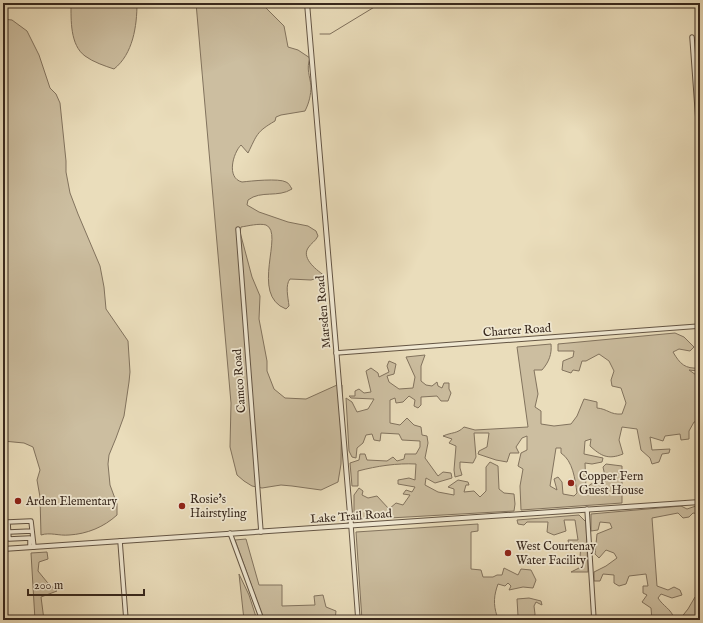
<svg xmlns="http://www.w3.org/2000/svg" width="703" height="623" font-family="'IM FELL English',serif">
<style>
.green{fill:#ccbea0;stroke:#82735e;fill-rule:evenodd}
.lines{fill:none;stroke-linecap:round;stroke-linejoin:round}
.stream{stroke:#7e6f5b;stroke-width:1}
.minor-casing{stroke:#645544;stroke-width:5.5}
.tertiary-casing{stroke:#645544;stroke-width:6}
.minor{stroke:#f1e9d3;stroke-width:3.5}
.tertiary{stroke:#f1e9d3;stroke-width:4}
.poi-dot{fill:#8f2418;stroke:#f1e9d3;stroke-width:1.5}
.labels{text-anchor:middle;stroke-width:3.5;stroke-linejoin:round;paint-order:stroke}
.street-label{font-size:12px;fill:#38281d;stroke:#f1e9d3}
.poi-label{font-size:12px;fill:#38281d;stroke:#f1e9d3;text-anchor:start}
</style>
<rect width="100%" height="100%" fill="#eaddbb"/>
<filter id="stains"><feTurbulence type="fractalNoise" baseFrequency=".005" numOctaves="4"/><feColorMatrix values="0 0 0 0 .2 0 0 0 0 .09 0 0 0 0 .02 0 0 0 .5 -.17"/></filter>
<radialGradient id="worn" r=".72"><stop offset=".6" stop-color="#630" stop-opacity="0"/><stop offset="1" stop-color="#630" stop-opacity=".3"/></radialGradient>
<path class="green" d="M71 3H137C137 26 133 54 114 69 105 66 93 62 85 56 70 45 71 20 71 3Z
M196 3H261L284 26 288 47 298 50 310 58C306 69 310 76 311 86 311 95 309 103 305 111L281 115 276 117 275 121C256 132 257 135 248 153L241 145C233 153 226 178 242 182 251 181 279 178 286 182 289 183 290 186 292 189 278 198 261 190 248 200L247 205 259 212 288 222 308 226 316 231 318 236C315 242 311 243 308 248 301 259 318 271 325 276L311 280 290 279C285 285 288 297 289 306L286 309C249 295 285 233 266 225 259 223 248 226 241 227L240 232 252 277 260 296 259 319 267 361V371L274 389 285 398 306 399 337 385H342L341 464 338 482 321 490 292 486 281 485 262 488 252 486 244 481 237 475 230 447 231 403Z
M3 19 12 20 27 31 39 55 50 88 56 94 60 103 66 161V172L70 193 78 214 100 266 104 287 106 309 128 341 130 372 129 382 124 416 116 438 109 455 108 464 110 485 117 504V515C104 527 87 534 69 535 59 536 50 532 41 535L40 497 37 480 40 470 33 447 24 443 3 441Z
M675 333 684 337 694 347 690 351 679 349 673 352C680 364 685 369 699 368L698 371 689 370 699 377 700 376V421L694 422 689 431V439L681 440 680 434 665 436 663 441 650 437 652 450 670 449 669 453 662 454 659 462 652 464 650 458 641 450 637 429 622 427 619 440 623 454C608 460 601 456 590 446L591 439 585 441 584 454 603 458 602 462 592 464 585 463 586 488 591 484 606 481 603 467 606 464 622 466V503L521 510 520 486 523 469 518 466 521 453 527 450V436L522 438 516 447 519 453H510L507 462 496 460 478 454 479 451 487 447 489 433H474L476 457 473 463 460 462V468L462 475 455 477 454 470 456 446 449 443 452 439 443 436C452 432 457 434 464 427L475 430 528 427 517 347 551 344C552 354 549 362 542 370H534L538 394 535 407 541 411V424L554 426 571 424 577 416 584 399 597 402V408C608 409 610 415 622 414L626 403 621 388 612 386 611 380 614 371 609 361 599 354 586 361H582L579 371 573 370 571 373 562 370 563 361 573 357 574 351H558V344ZM556 448H561V453C573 461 575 479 577 493L574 496 563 494 562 482 558 477 554 479 557 490 550 486Z
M425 355 421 366V381L426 385 432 386 437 382 438 386 442 388 444 383H449V389L451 393 448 401H441L437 396 421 397V405L418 408 414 406 415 400 409 396 403 402 396 403 395 398 390 400V423L400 425 407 418 414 425 421 427 422 435 427 436 428 443 425 458 438 476 443 472 451 473 452 478 435 483 426 478 425 485 438 492 454 495V489L448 487 458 480 468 482 469 485H466L464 492 474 491 480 497 486 491V467L490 462 498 466 499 489 504 493 514 494 515 504 514 511 354 520V495L359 488 363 491 362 495 368 498 377 496 389 509 396 503 403 505 410 495 403 494 406 490 412 492 415 487 398 484V480L409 478 415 480 416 464C397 463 377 466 358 471V486H352L350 463 359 460 360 454H365L367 460 387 461 393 457 397 461 404 459 405 454H416L420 447V441L402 440 399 434 381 433 380 441 374 440 372 434 366 435 363 443 357 448 356 458 352 457 349 451 346 398 352 402 357 412 368 409 374 399 351 398 349 396H355V391L359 389 364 393 371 392 366 371 371 368 378 373 379 377 389 372 387 366 389 361 396 364 394 374 387 376 389 382 399 389 413 388 415 377 406 357Z
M681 506 687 509 696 506 700 507V514L693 513 689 517 683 518 678 513 652 518 657 586 668 590 674 587 680 590 682 595 672 598 661 594 658 598C663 606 671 609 674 618L680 619 688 609 695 597 700 596V608L697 612 700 613V620H668V619L652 620 651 608 642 602 647 595 643 593V586H648L646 574 629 576 626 584 619 586 614 583V575L603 574 600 581H594V572L606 566 617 558 614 553 606 550 599 558 595 554 597 534 612 528 610 523 600 522 598 530 591 531V514Z
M579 515 586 522 588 572H571L581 567 580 557 581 544 569 545 568 540H578L575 520H564L566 531 554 535 547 532 548 522H527L524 525 518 524 517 520Z
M478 524V531L471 532V569L481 570 483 577H493L497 575H502L504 568 518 575 521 569 531 570 536 580 533 588 523 587 509 590 511 586 508 583 505 586 498 584C494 595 493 604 497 616L484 620H362L356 532Z
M246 539 259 585H282V606L315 605 314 596 323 595 326 607 336 611 335 620H264L235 540Z
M47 552 48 559 39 562 38 571 47 582 57 591 41 597 44 620H35L31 553Z
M239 574 249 595 257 620H244Z
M529 598 541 601 542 605 536 602 534 606 535 614 534 620H529L528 617 518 616 517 599Z"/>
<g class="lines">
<path class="stream" d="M320 34H330L381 3"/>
<g class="minor-casing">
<path id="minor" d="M692 37 700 148
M238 229 261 532
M336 353 700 326
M587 509 594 620
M351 526 358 620
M9 532 32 531
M230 533 262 620
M120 541 126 620
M30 547V538L9 539 8 522 31 521 34 547
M3 599 4 620"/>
</g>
<g class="tertiary-casing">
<path id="tertiary" d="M307 3 351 526
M3 549 700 502"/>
</g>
<use href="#minor" class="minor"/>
<use href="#tertiary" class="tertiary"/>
</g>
<g class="poi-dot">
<circle cx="571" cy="483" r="4"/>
<circle cx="18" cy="501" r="4"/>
<circle cx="182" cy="506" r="4"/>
<circle cx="508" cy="553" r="4"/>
</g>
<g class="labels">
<g class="street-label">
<text transform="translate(323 312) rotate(-95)" y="4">Marsden Road</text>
<text transform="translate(517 330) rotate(-4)" y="4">Charter Road</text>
<text transform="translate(239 381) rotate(-94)" y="4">Camco Road</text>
<text transform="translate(351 516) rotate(-4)" y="4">Lake Trail Road</text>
</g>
<g class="poi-label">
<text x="579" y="480">Copper Fern<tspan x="579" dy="14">Guest House</tspan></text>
<text x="190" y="503">Rosie's<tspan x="190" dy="14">Hairstyling</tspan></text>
<text x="26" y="505">Arden Elementary</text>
<text x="516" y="550">West Courtenay<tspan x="516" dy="14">Water Facility</tspan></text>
</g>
</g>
<rect width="703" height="623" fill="none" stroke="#eaddbb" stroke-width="16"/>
<rect x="4" y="4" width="695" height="615" fill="none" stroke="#38281d" stroke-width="2"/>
<rect x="8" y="8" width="687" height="607" fill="none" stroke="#38281d"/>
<path d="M28 589v6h116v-6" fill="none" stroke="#38281d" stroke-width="2"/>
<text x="34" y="589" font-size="12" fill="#38281d" stroke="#f1e9d3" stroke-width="3" paint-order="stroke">200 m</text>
<rect width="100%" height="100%" filter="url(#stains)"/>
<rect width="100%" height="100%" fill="url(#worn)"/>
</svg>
